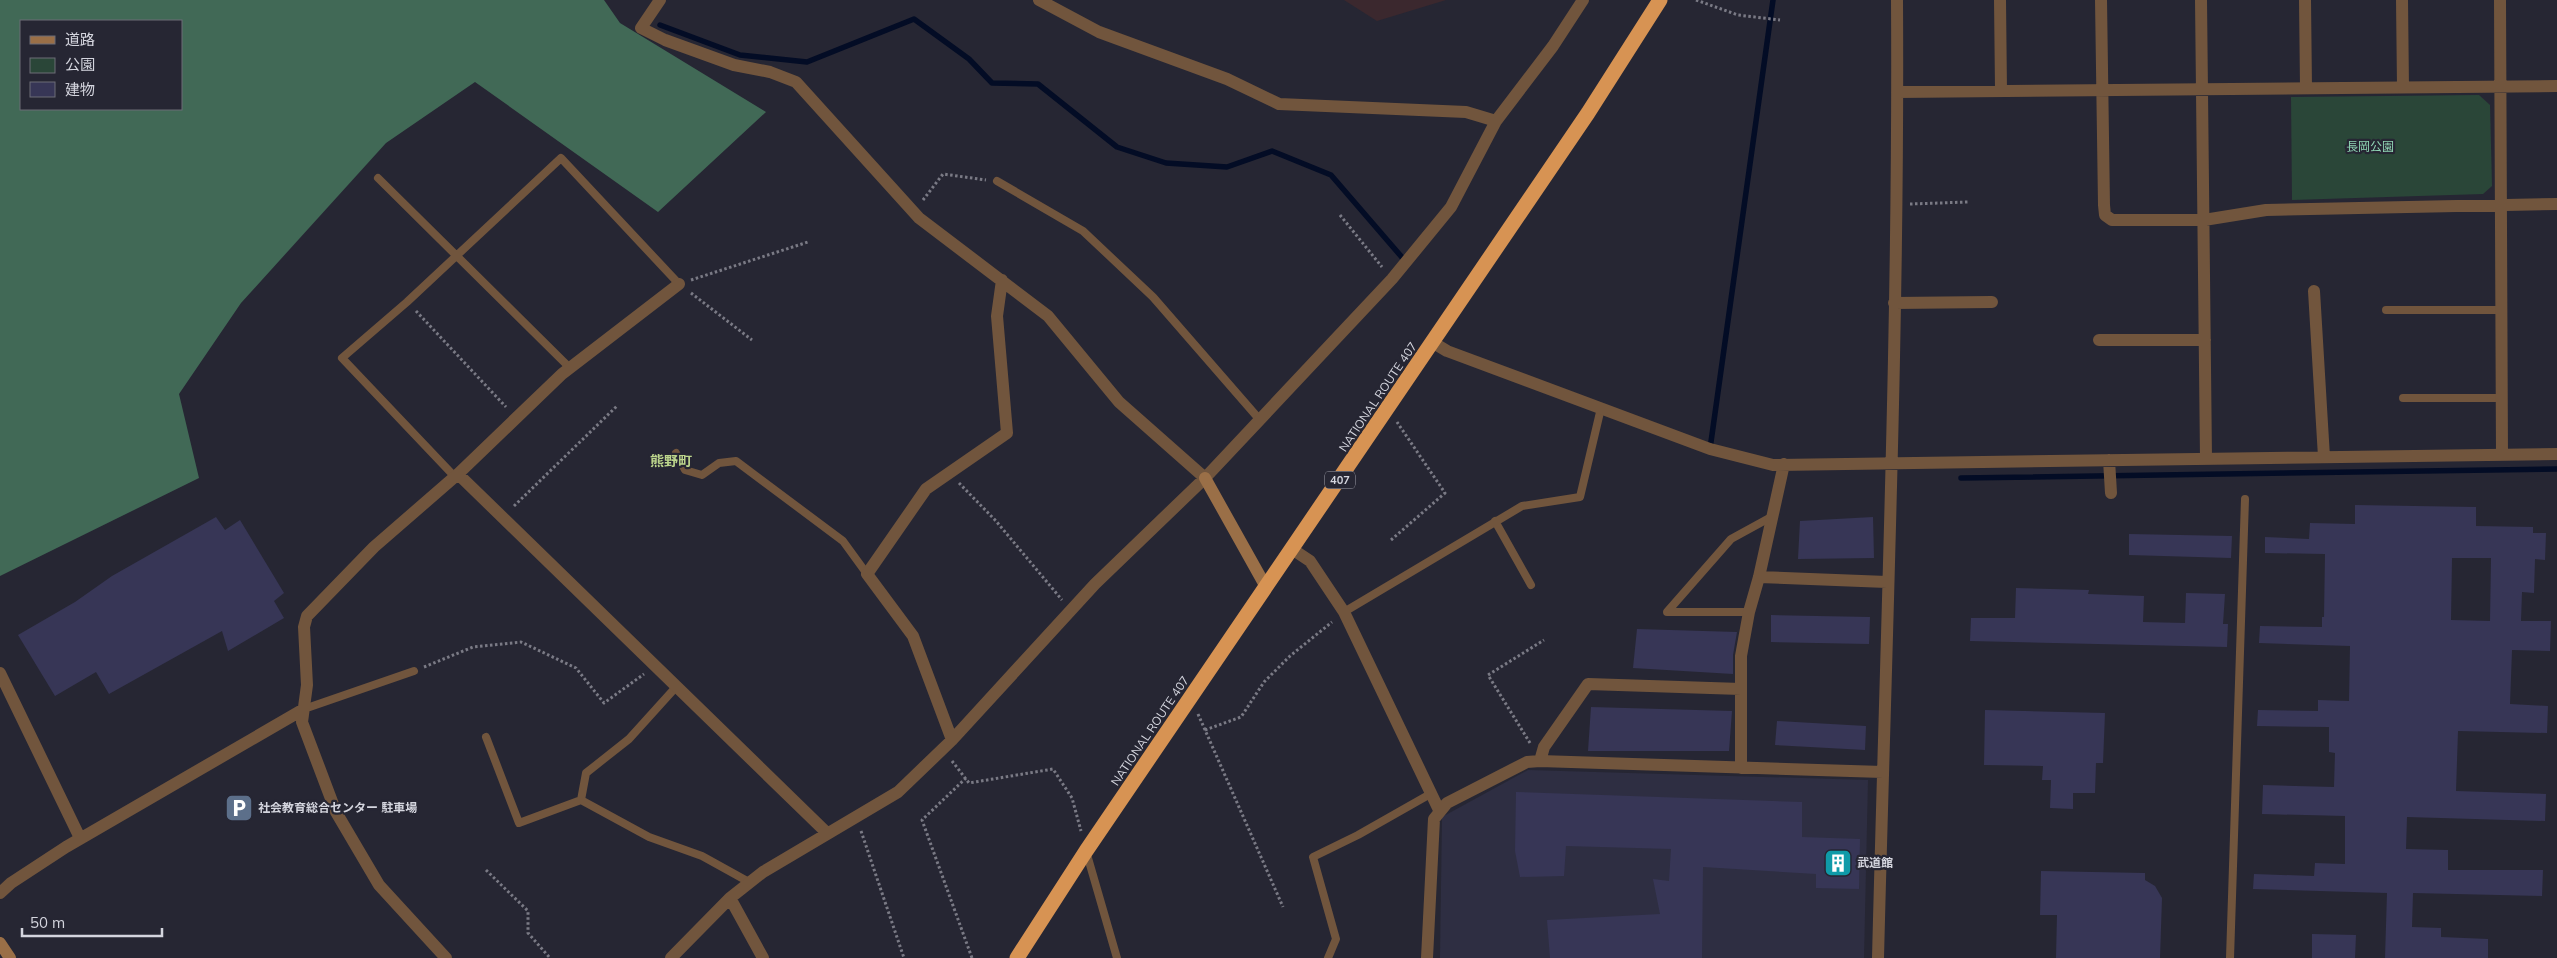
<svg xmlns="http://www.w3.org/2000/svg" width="2557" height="958" font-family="Mulish,'Noto Sans JP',sans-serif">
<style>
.built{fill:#2e2e42}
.medical{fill:#3b282e}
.green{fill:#2a4638}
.forest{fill:#416956;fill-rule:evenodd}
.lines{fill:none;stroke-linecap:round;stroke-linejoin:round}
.stream{stroke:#030c25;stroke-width:5.5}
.building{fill:#373656;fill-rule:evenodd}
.path{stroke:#7a7a85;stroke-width:3;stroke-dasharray:2.5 2.5;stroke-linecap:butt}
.lane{stroke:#71553d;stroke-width:8}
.street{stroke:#71553d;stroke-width:12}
.secondary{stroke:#9a6f47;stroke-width:12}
.highway{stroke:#d79353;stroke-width:15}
.labels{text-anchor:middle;stroke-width:4.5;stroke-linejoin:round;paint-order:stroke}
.shield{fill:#262633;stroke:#a0a0ab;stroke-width:1}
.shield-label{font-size:11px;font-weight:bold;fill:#d4d5de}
.park-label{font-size:12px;fill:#90d6b4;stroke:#262633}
.street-label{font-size:12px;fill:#d4d5de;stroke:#262633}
.poi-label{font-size:12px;font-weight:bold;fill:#d4d5de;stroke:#262633;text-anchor:start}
.neighbourhood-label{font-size:14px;font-weight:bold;fill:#bcd58c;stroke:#262633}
</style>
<rect width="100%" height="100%" fill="#262633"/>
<path class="built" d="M1528 770 1868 780 1864 958H1440L1442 817Z"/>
<path class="medical" d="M1344 0H1446L1377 21Z"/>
<path class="green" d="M2479 95 2490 105 2492 186 2483 194 2292 200 2291 97Z"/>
<path class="forest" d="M0 0H604L620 23 766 112 658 212 475 82 386 143 241 303 179 394 199 478 0 576ZM21 21H181V109H21Z"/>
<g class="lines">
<path class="stream" d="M660 25 740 55 807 62 914 19 969 59 992 83 1038 84 1117 147 1166 163 1227 167 1272 151 1331 175 1406 262
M1710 449 1773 0
M1961 478 2557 469"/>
</g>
<path class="building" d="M2355 505 2476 507V526L2533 527V533H2546L2545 560 2535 559 2534 593 2522 592 2521 621H2551L2550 651 2512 650 2510 704 2548 706 2547 733 2458 731 2456 791 2546 794 2545 821 2407 817 2406 849 2448 850V870H2543L2542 896 2413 893 2412 927 2441 928V937L2488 939V958H2385L2387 893 2253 889 2254 874 2314 876 2315 863 2345 864V816L2262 814 2263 785 2334 787 2335 753 2329 752V727L2257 726 2258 710 2318 711V700L2349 701 2350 646 2259 643 2260 626 2322 627V617H2324L2325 554 2265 553V537L2309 539 2310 523 2355 524ZM2452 558H2491L2490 621 2451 620Z
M216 517 225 530 240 520 284 593 274 601 284 618 228 651 222 631 109 694 96 672 55 696 18 635 75 602 112 576Z
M1873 517 1874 558 1798 559 1800 521Z
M2129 534 2232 536 2231 558 2129 555Z
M2016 588 2089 590 2088 594 2144 596 2143 622 2185 623 2186 593 2225 594 2223 624H2228L2227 647 1970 641 1971 618H2015Z
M1771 615 1870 617 1869 644 1771 642Z
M1637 629 1737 632 1733 655V674L1633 668Z
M1591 707 1732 711 1729 751H1588Z
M1985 710 2105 713 2103 763H2096L2095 793H2073V809L2050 808 2051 780H2042L2043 766 1984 765Z
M1777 721 1866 726 1865 750 1775 745Z
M1516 792 1802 802V837L1860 839 1859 889 1816 888V874L1703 867 1702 958H1550L1547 920 1660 914 1653 879 1669 881 1671 849 1566 846 1564 876 1520 877 1515 851Z
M2041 871 2145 873V880L2155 886 2162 898 2160 958H2056L2057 915H2040Z
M2312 934 2356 935 2355 958H2312Z"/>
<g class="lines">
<path class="path" d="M1696 0 1738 15 1780 20
M923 200 943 174 986 180
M1910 204 1968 202
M1340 215 1382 267
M691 280 808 242
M691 293 752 340
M416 311 506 407
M959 483 996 521 1062 600
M514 506 618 405
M1391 540 1445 493 1397 422
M424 667 473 647 521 642 576 668 604 703 644 674
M1198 714 1283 907
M1205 730 1241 717 1264 682 1290 656 1332 622
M1530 743 1488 675 1544 640
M952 761 969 783 1053 769 1072 798 1081 831
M966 778 922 820 972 958
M861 831 904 958
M486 870 528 911V933L550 958"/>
<path class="lane" d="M378 178 570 368
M997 181 1083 231 1153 297 1260 420
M2386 310H2501
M2403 398H2502
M676 453 685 470 702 475 719 463 736 461 843 541 867 574
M455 477 342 358 407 302 561 158 679 284
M1495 521 1531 585
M1344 612 1522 506 1580 497 1601 408
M1749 612H1667L1731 539 1773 516
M304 709 414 671
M486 737 519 823 581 800 649 837 702 856 749 882
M581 800 586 773 629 739 676 687
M1086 851 1117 958
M1328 958 1336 939 1313 857 1358 835 1432 793
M2230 958 2245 499"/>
<path class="street" d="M660 0 641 28 665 40 734 65 770 72 796 82 919 218 1048 316 1119 402 1205 478
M1039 0 1099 32 1227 79 1279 104 1466 112 1496 121
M2000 0 2001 90
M2101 0 2104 205 2105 215 2112 220H2204L2266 210 2557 204
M2201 0 2206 458
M2305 0 2306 87
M2402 0 2403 87
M2500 0 2502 455
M1897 92 2557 86
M2314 291 2324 457
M1894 303 1992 302
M2099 340H2205
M1432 342 1447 351 1710 449 1773 465 2557 454
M2109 460 2111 493
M458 474 827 833
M1292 549 1310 561 1344 612 1439 810
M1759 577 1887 582
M0 673 80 838
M952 740 913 636 867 574 926 489 1007 433 997 316 1002 280
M1540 761 1544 747 1588 684 1741 689
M1741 768V656L1749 612 1759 577 1784 464
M0 893 11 883 66 847 304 709
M730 898 763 958
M446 958 379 885 336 812 302 722 307 685 304 627 307 616 374 547 458 474 562 374 679 284
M671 958 730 898 763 872 898 792 952 740 1095 584 1205 478 1392 279 1451 207 1496 121 1553 46 1583 0
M1427 958 1434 819 1447 803 1527 762 1540 761 1883 772
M1878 958C1886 639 1899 319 1897 0"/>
<path class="secondary" d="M1205 478 1266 587
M0 943 10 958"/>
<path class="highway" d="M1017 958 1086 851 1588 113 1660 0"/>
</g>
<defs>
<g id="parking-square" transform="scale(1.4375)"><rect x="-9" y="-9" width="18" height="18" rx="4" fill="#5c6f8a" stroke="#262633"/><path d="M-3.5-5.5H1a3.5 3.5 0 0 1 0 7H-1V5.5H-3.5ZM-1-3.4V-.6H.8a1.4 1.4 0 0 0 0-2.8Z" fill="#fff"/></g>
<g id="building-square" transform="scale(1.4375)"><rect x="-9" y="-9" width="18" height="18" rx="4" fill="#0f9aa8" stroke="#262633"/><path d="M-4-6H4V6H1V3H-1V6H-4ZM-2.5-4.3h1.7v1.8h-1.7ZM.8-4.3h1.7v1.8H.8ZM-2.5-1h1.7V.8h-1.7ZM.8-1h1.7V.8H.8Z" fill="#fff"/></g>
</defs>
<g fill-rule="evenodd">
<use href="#parking-square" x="239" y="808"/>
<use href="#building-square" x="1838" y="863"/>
</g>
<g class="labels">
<rect class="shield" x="1325" y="471.5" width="30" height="17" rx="4"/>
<g class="shield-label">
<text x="1340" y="484">407</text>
</g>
<g class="park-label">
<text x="2370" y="151">長岡公園</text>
</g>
<g class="street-label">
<text transform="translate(1378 397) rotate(-56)" y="4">NATIONAL ROUTE 407</text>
<text transform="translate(1150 731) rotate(-56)" y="4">NATIONAL ROUTE 407</text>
</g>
<g class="poi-label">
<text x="258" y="812">社会教育総合センター 駐車場</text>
<text x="1857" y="867">武道館</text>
</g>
<g class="neighbourhood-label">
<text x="671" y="466">熊野町</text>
</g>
</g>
<rect x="20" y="20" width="162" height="90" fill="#262633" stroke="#6c6c77"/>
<rect x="30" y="36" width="25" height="8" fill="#9a6f47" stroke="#6c6c77"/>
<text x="65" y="45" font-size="15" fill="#d4d5de">道路</text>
<rect x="30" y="58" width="25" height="15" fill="#2a4638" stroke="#6c6c77"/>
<text x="65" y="70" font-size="15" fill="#d4d5de">公園</text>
<rect x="30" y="82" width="25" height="15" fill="#373656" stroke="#6c6c77"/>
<text x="65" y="95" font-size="15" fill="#d4d5de">建物</text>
<path d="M22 928v8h140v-8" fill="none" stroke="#d4d5de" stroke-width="2.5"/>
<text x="30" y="928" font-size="15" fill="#d4d5de" stroke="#262633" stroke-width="4" paint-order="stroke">50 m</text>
</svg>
